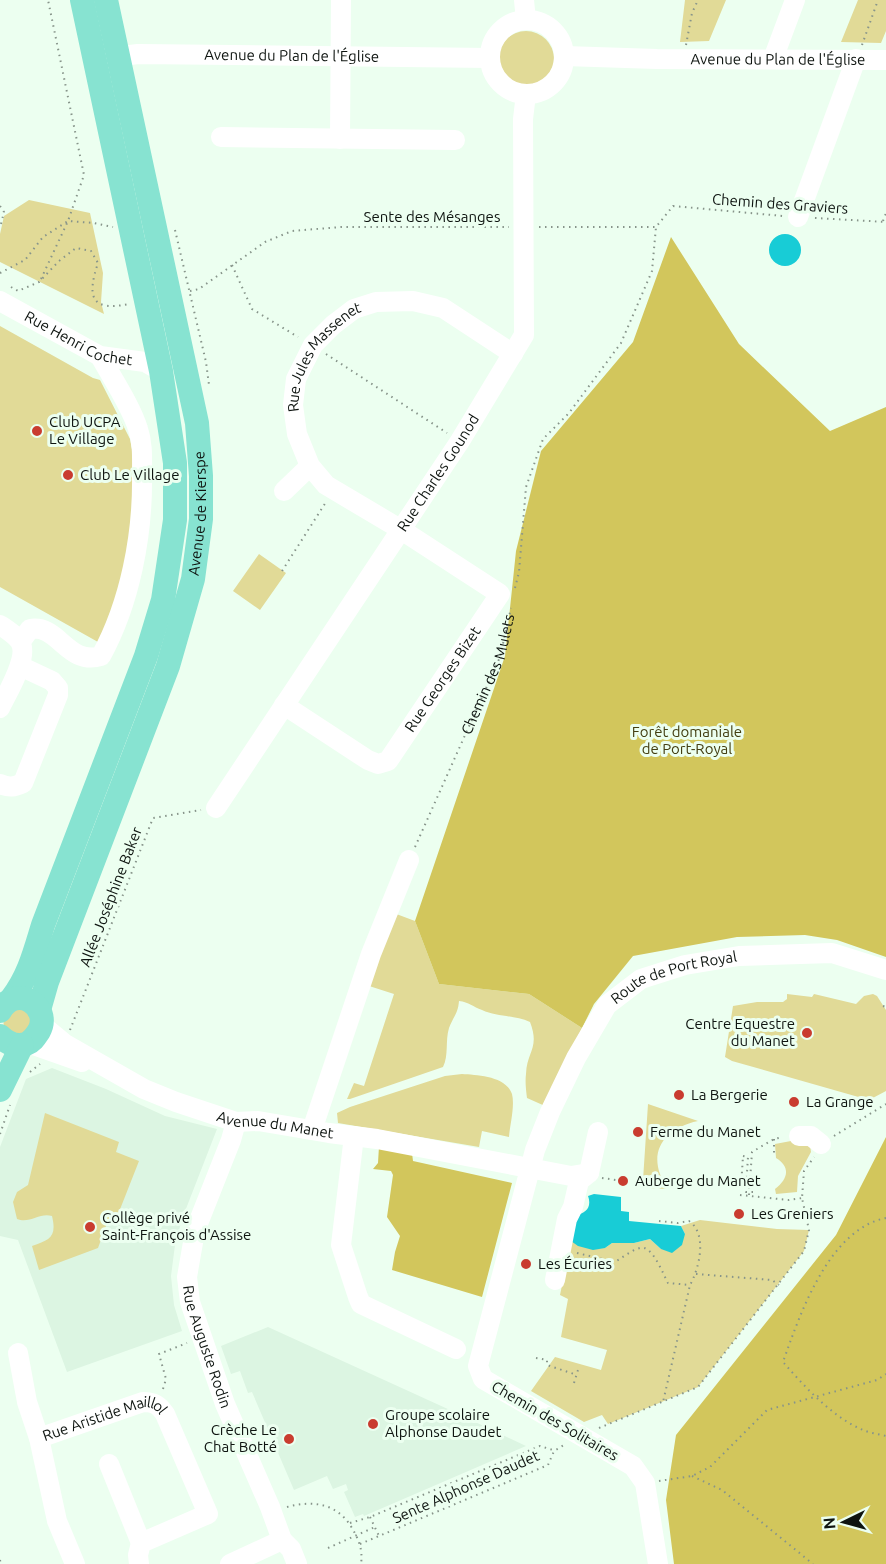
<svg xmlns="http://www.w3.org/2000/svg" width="886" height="1564" font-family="Ubuntu,sans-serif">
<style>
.built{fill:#dcf5e2}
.green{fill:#e1da97}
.forest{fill:#d2c65c}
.water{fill:#18ccd6}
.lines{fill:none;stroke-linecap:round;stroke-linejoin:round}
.path{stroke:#87948a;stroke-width:2;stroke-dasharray:1.5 4.5;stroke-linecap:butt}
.minor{stroke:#fff;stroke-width:20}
.major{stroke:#87e3d1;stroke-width:24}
.poi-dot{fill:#c93c2f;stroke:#ecfff0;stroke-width:2}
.labels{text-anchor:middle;stroke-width:6;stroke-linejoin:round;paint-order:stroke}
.street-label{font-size:15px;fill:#0e1410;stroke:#ecfff0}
.poi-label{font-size:15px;fill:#0e1410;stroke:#ecfff0;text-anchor:start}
.park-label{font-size:15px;fill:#433e11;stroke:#ecfff0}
</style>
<rect width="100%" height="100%" fill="#ecfff0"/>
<path class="built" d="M52 1068 106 1089 165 1116 217 1129 182 1219 175 1245 171 1276 174 1305 182 1331 67 1372 18 1240 0 1236V1147L26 1079Z
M268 1327 450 1410 526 1446 364 1516 363 1514 355 1517 344 1492 348 1490 346 1484 333 1489 327 1476 294 1490 252 1392 248 1393 240 1371 231 1374 221 1346Z"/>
<path class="green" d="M685 0H726L709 41 680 42Z
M858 0H886V31L881 43 841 42Z
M498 59a28 28 0 1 1 56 0a28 28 0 1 1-56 0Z
M29 200 90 213 103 273 101 302 104 314 0 262V234L4 216Z
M0 326 93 378 100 380 130 439 135 465 131 538 114 607 98 642 0 587Z
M259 554 286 573 260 610 233 591Z
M391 912 415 921 439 984 529 994 582 1028 545 1106 527 1098C526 1090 525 1082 526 1074 527 1051 540 1048 530 1022 514 1015 497 1017 482 1010 473 1007 469 1002 459 1001 458 1014 453 1017 449 1028 445 1041 449 1055 443 1067L350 1099H347L354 1083 364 1086 394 994 366 985Z
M787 994 812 997 814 994 856 1004 864 996 873 994 877 996 886 1010V1091L869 1100 732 1061 725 1057 733 1006 757 1002H783L787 999Z
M13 1008 28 1011 33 1024 20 1037 4 1028C2 1018 7 1015 13 1008Z
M462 1074C477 1075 506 1076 512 1094 515 1106 510 1124 509 1137L482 1131 479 1147 338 1123 337 1113 350 1107 445 1076Z
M648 1104 698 1121C661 1129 645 1156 668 1189L646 1188V1180H643Z
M45 1113 119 1142 116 1152 139 1161 117 1217 110 1215 98 1248 39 1270 32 1246C50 1240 57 1237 52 1216 40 1212 30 1224 17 1219L13 1202 17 1192 28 1185Z
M791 1141 810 1145 811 1152 798 1176 797 1192 776 1194 775 1189C788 1179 791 1167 776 1158L775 1144Z
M700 1220 777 1229 809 1230 804 1251 698 1387 608 1424 602 1415 584 1422 531 1391 555 1357 601 1370 607 1350 561 1337 568 1299 560 1295 571 1241 605 1248 612 1243H634L650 1239 661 1249 685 1234 681 1226Z"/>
<path class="forest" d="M671 237 739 344 830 431 886 407V957L837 940 805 935 737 937 633 956 594 1004 582 1028 529 994 439 984 415 921 505 656 516 551 541 451 633 342Z
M886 1137V1564H674L666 1500 676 1435 836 1235Z
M379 1146 395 1148 398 1153H412L413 1161 512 1183 482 1297 392 1270 395 1252 400 1236 387 1217 393 1175 391 1171 373 1169 378 1163Z"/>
<path class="water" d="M769 250a16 16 0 1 1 32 0a16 16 0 1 1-32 0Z
M594 1194 621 1197V1211L629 1212V1221L681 1226 685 1234 682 1245 672 1253 661 1249 650 1239 634 1243H612L605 1248 593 1250 578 1246 571 1241 576 1215C586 1213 592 1207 588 1196Z"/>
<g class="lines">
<g class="path">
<path d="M686 45 692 13 698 0"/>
<path d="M862 45 878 0"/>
<path d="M0 206 4 212 0 228"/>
<path d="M815 218 886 222"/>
<path d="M883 221 886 213"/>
<path d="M539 227H656L673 206 783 216"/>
<path d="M175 230 206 362 209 385"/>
<path d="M232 265 252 309 298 337"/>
<path d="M0 273 25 260 43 237 68 221 94 223 113 227"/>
<path d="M41 279 68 221 84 175 48 0"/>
<path d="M11 287 18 291 39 282 59 261 76 248 91 251 98 263C87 296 90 312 129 304"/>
<path d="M190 291 199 289 265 242 292 231 341 227H509"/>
<path d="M326 354 447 433"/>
<path d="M282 571 326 502"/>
<path d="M515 588 519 572 526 487 543 439 569 413 621 343 652 271 656 227"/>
<path id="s1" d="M415 847 500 657 511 608"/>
<path d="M883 1006 886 1007"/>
<path d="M70 1030 153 818 201 810"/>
<path d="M30 1072 40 1064"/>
<path d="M0 1134 10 1105"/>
<path d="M834 1136 886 1104"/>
<path d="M774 1139V1157"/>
<path d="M743 1156 748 1157 746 1187H741Z"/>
<path d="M602 1178 623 1181"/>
<rect x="746" y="1187" width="7" height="5"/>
<path d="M740 1195 789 1200 802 1198"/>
<path d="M749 1195 752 1152 774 1139 783 1137"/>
<path d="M886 1218C829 1229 800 1314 783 1362 805 1387 832 1417 863 1430 870 1433 878 1434 886 1436"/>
<path d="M659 1221 678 1223 689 1221C708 1234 699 1269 690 1285L663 1402"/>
<path d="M577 1253 615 1262C623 1257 632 1250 640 1248 652 1244 663 1274 668 1283L690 1285"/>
<path d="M696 1274 772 1280 779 1285"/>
<path d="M536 1358 547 1360V1365L577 1375"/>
<path d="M574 1383 578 1370"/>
<path d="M163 1389 166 1379 159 1354 187 1343"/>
<path d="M599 1428 698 1387 804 1251 809 1230 802 1198 804 1171 814 1157"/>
<path d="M692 1476 722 1490 813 1564"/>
<path d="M659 1481 692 1476 710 1467 767 1410 877 1380 886 1374"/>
<path d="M287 1507C313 1500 337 1503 352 1528 359 1540 363 1550 361 1564"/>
<path d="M370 1517 379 1536"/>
<path d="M350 1523 370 1517 540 1446 553 1450"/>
<path d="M360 1544 548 1465 554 1451 564 1445"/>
<path d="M328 1548 375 1527"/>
<path d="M0 1560 1 1564"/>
</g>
<g class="minor">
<path d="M524 0 526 20"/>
<circle cx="527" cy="57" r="37"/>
<path id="s2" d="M564 56 657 59 886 60"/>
<path id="s3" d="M106 58 138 54 490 58"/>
<path d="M773 59 795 0"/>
<path d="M221 137 455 140"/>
<path d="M340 139 341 0"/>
<path d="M798 217 856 59"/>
<path id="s4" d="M0 301 100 356 145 362 161 371"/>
<path d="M284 491 310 466"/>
<path d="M0 625C6 629 14 634 19 640 31 655 7 693 0 708"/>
<path d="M21 641 30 629C59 624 67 666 101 656 130 603 143 535 142 475 142 459 143 444 138 429 131 406 112 378 100 356"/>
<path id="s5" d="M284 705 368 760 378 764 388 761 500 594 400 529 326 485 310 466 297 434 293 405 296 379 313 345 333 325 354 309 376 302 413 301 443 308 513 354"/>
<path d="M0 784C9 788 14 787 23 783L58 695V688L52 681 20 666"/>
<path id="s6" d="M216 808 460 441 524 335 523 119 526 94"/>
<path id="s7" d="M42 1025 65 1044 144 1089 176 1102 236 1122 258 1121 329 1133 377 1139 571 1176 589 1173"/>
<path d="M28 1043 82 1062"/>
<path id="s8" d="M236 1122 231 1140 195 1231 187 1277 190 1302 225 1404 270 1507 282 1540 291 1549 297 1564"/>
<path d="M312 1130 371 954 409 860"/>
<path d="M354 1136 341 1245 358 1297 361 1304 456 1349"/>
<path d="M799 1136H811L821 1144"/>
<path d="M555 1280 567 1219 573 1207 579 1181 589 1173 598 1132"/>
<path d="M18 1353 27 1402 39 1438"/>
<path d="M109 1464 141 1543"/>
<path id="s9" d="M75 1564 57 1521 39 1438 143 1402C154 1402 159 1405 165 1414L208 1514 141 1543 138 1555 139 1564"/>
<path d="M230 1564 282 1540"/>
<path id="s10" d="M658 1564 645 1483 633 1466 483 1379 478 1366 535 1150 550 1112 576 1058 607 1005 641 979 685 965 739 956 832 953 886 970"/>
</g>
<g class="major">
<path d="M12 998C29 976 35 951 43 925L146 656 163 600 175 520V463L161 371 82 0"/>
<path id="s11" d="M39 1010 47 982 168 666 193 579 201 519V476L197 423 106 0"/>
<path d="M0 1011C16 982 52 1007 39 1031 35 1037 33 1041 26 1044 16 1047 7 1043 0 1036"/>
<path d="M0 1090 22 1045"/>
</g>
</g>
<g class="poi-dot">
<circle cx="37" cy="431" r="6"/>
<circle cx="68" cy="475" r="6"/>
<circle cx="807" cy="1033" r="6"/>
<circle cx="679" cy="1095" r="6"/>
<circle cx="794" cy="1102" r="6"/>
<circle cx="638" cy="1132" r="6"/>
<circle cx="623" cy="1181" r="6"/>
<circle cx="739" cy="1214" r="6"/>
<circle cx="90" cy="1227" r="6"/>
<circle cx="526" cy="1264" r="6"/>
<circle cx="373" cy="1424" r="6"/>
<circle cx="289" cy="1439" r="6"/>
</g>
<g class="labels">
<g class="street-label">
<text dy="5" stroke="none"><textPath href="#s3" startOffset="186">Avenue du Plan de l'Église</textPath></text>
<text dy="5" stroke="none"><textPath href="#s2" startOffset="214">Avenue du Plan de l'Église</textPath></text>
<text transform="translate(780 204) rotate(4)" y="5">Chemin des Graviers</text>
<text x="432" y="222">Sente des Mésanges</text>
<text dy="5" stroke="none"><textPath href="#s4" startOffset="88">Rue Henri Cochet</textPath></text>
<text dy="5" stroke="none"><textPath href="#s5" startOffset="676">Rue Jules Massenet</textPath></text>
<text dy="5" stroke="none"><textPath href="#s6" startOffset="402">Rue Charles Gounod</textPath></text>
<text dy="5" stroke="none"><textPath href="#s11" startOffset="524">Avenue de Kierspe</textPath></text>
<text dy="5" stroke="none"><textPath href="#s1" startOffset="188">Chemin des Mulets</textPath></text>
<text dy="5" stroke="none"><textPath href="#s5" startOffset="220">Rue Georges Bizet</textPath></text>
<text transform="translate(111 897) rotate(-69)" y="5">Allée Joséphine Baker</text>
<text dy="5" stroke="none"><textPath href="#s10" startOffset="750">Route de Port Royal</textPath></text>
<text dy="5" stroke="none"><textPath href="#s7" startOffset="258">Avenue du Manet</textPath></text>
<text dy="5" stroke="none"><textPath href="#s8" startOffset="236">Rue Auguste Rodin</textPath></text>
<text transform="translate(555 1421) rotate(30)" y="5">Chemin des Solitaires</text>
<text dy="5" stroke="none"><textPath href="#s9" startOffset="201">Rue Aristide Maillol</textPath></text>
<text transform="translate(466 1487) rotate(-24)" y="5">Sente Alphonse Daudet</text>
</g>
<g class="poi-label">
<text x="49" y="427">Club UCPA<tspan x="49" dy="17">Le Village</tspan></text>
<text x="80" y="480">Club Le Village</text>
<text x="795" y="1029" text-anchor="end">Centre Equestre<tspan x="795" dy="17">du Manet</tspan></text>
<text x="691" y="1100">La Bergerie</text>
<text x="806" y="1107">La Grange</text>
<text x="650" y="1137">Ferme du Manet</text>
<text x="635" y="1186">Auberge du Manet</text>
<text x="751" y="1219">Les Greniers</text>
<text x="102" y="1223">Collège privé<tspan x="102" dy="17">Saint-François d'Assise</tspan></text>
<text x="538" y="1269">Les Écuries</text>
<text x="385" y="1420">Groupe scolaire<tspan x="385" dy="17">Alphonse Daudet</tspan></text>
<text x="277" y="1435" text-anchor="end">Crèche Le<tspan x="277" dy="17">Chat Botté</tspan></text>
</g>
<g class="park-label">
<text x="687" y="737">Forêt domaniale<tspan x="687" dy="17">de Port-Royal</tspan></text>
</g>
</g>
<g transform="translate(844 1522) rotate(265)" stroke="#ecfff0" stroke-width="4.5" paint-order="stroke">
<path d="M0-4.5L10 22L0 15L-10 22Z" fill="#0e1410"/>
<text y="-9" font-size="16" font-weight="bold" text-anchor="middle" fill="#0e1410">N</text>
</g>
</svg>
